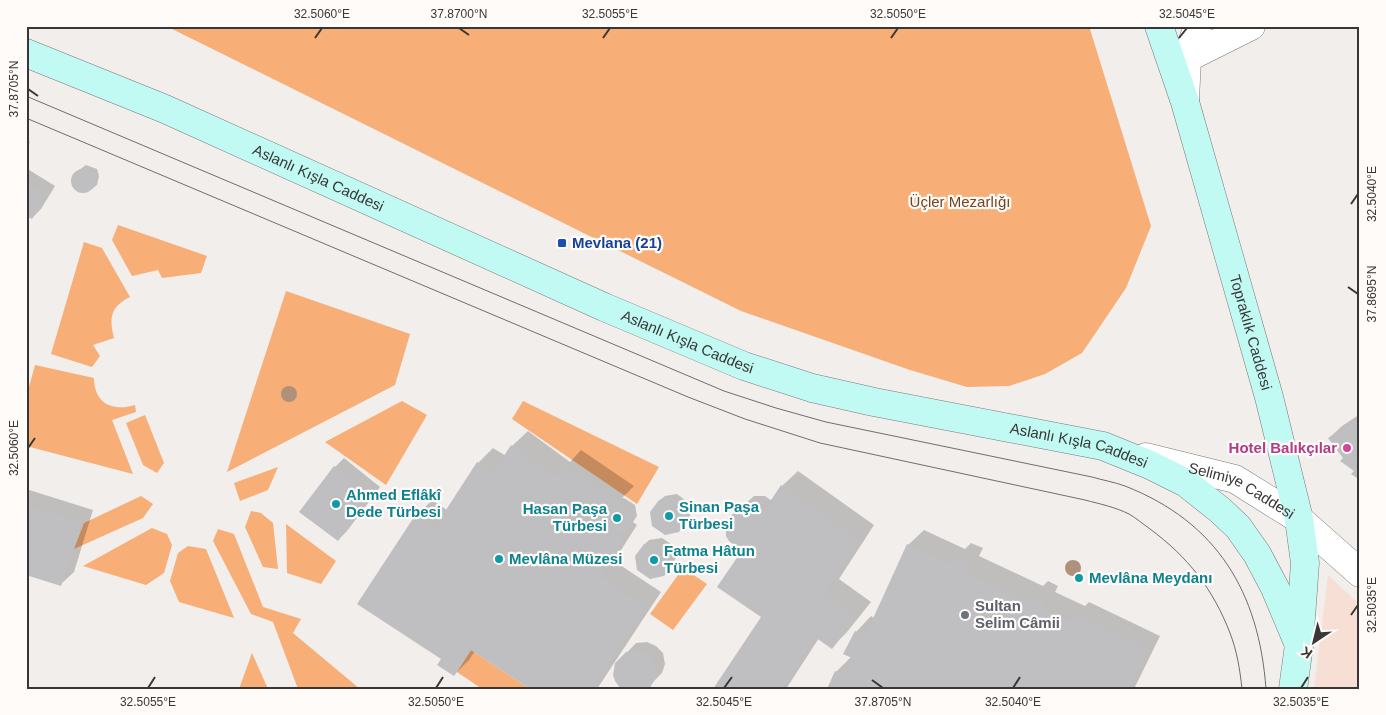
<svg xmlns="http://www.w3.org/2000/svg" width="1386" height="715" font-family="Arial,sans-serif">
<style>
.commercial{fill:#f8dfd6}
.green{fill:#f7ae77}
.shadow{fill:#0003}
.building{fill:#bfbec1}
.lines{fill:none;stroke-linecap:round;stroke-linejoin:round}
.minor-casing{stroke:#7c7978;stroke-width:29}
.tertiary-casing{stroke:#7c7978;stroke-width:29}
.secondary-casing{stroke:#7c7978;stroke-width:29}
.minor{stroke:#fff;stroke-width:28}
.tertiary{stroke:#fff;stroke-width:28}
.secondary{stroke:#c1f9f3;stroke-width:28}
.tram{stroke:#6f6e6d;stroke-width:1}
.tree{fill:#ad917a}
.ticks{fill:none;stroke:#383736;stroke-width:2}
.transit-dot{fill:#1a4fb4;stroke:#fefbf9;stroke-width:2}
.hotel-dot{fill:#d1479c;stroke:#fefbf9;stroke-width:2}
.culture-dot{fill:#0f9aa8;stroke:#fefbf9;stroke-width:2}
.worship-dot{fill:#6b7280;stroke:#fefbf9;stroke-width:2}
.labels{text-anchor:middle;stroke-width:4.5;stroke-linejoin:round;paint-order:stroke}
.street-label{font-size:15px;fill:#383736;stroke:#fefbf9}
.park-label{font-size:15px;fill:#75451d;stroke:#fefbf9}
.transit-label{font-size:15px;font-weight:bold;fill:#164399;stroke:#fefbf9;text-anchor:start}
.hotel-label{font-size:15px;font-weight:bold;fill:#b23c85;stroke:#fefbf9;text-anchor:end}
.culture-label{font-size:15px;font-weight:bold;fill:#0d838f;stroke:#fefbf9;text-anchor:start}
.worship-label{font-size:15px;font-weight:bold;fill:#5b616d;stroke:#fefbf9;text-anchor:start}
.neatline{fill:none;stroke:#383736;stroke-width:2}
.ticks-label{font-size:12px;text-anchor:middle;fill:#383736}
</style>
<rect width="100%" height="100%" fill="#f1eeec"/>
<path class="commercial" d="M1328 575 1360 605V689H1314Z"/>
<path class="green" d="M166 26H1089L1151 226 1126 288 1082 353 1045 374 1009 386 967 387 910 370 741 311Z
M118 225 207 256 201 273 162 278 158 270 132 276 112 240Z
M84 242 102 248 130 297C110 307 109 318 114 338L93 345 100 356 92 367 51 354Z
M286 291 410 334 395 385 227 472Z
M35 365 94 378C94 403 112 412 135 405L136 412 112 420 133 474 26 446V398Z
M402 401 427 415 386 485 325 442Z
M523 401 659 467 637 504 512 419Z
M145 415 164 463 157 473 143 465 126 423Z
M278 467 268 490 240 501 234 483Z
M141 496 153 504 143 518 74 549 84 523Z
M251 511 261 513 273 523 278 569 263 567 245 527Z
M286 524 336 561 321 584 287 573Z
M152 528 167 534 172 545 164 573 146 585 83 566Z
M218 529 234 534 263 607 301 619 293 633 360 689H298L273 622 251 614 213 541Z
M188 546 206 549 234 618 179 602 170 581 178 553Z
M683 568 707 584 673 630 650 614Z
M471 650 530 689H482L457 672Z
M252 653 268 689H239Z"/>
<path class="shadow" d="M26 140 30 142 26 149Z
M86 165 97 169 99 176 97 185 92 189 84 193 75 189 72 181 75 173Z
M26 168 55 186 41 209 32 218 26 214Z
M1360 414V479L1356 471 1329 438 1342 426Z
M528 431 570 462 581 450 634 486 622 498H624L635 505 637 516 633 522 637 525 614 561 661 592 597 689H532L475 651 469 660 454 675 443 659 417 515 432 500 447 510 478 463 493 448 506 456 512 446Z
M344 458 380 487 347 531 338 540 335 467Z
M798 471 874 525 839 579 871 602 847 632 832 647 819 638 786 689H714L763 617 745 548 733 515 754 496H765L772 501 782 486Z
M26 489 93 510 74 572 61 584 26 574Z
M677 494 689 503 691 514 683 526 660 500 665 496Z
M924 530 965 549 971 543 983 548 979 556 1043 586 1048 581 1058 586 1055 592 1085 606 1089 602 1160 636 1134 689H828L836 672 852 656 856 632 871 616 874 618 908 545Z
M662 538 674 546 676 558 668 570 645 544 649 540Z
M647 642 656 646 663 653 665 664 662 673 646 689 616 664 636 643Z"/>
<path class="building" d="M71 181a12 12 0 1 1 24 0a12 12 0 1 1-24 0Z
M26 182 47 195 32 219 26 216Z
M1360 419V480L1351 474 1354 471 1340 461 1343 458 1328 438Z
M511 445 556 478 565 465 631 510 633 521 626 532 614 534 623 541 600 577 646 607 593 689H530L471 650 454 676 437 665 441 659 357 604 416 514 435 527 477 462 493 473Z
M334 466 373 496 338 541 299 512Z
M781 485 860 541 824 594 856 618 832 649 815 637 782 689H713L761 617 717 587 743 549 738 548 729 541 726 536V524L728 518 737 511H750L760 517Z
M672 498 685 507 688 520 679 532 665 535 652 526 650 512 659 500Z
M26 505 81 522 61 586 26 575Z
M657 542 670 551 673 564 664 576 650 579 637 570 635 556 644 544Z
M907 544 951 565 955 558 968 564 965 571 1029 602 1032 596 1044 601 1041 608 1072 622 1076 614 1148 649 1129 689H1044L1041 687 1040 689H827L835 671 846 676 854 659 843 654 855 631 865 636Z
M637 650 647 654 654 662 656 678 649 689H621L615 681 613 675 615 663 626 652Z"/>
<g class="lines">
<g class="minor-casing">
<path id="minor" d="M1187 58 1251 26
M1185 100 1187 58 1198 26"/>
</g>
<g class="tertiary-casing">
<g id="tertiary">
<path id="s1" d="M1146 457 1235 479 1299 519 1360 573"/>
</g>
</g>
<g class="secondary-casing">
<g id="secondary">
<path id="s2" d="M1159 26 1185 102 1269 397 1299 519 1305 563 1299 645 1293 689"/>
<path id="s3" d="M26 53 165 109 604 307 744 366 812 388 874 402 1103 446 1150 465 1186 483 1220 510 1238 527 1257 554 1275 588 1299 645"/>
</g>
</g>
<use href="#minor" class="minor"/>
<use href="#tertiary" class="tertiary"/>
<use href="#secondary" class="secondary"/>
<path class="tram" d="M26 96 724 391 776 408 826 422 1092 477C1102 480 1114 482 1125 486 1217 522 1259 592 1266 689
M26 118 688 397 745 419 820 443 1085 500C1100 504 1115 507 1129 514 1136 518 1143 524 1150 529 1188 557 1213 589 1230 633 1237 651 1240 670 1242 689"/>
</g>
<g class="tree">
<circle cx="289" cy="394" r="8"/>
<circle cx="1073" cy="568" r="8"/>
</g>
<path class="ticks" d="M459 28 469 35M315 38 322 28M603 38 610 28M891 38 898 28M1179 38 1187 28M28 89 38 96M1351 204 1358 194M1348 287 1358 294M28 448 35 438M1351 615 1358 605M872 680 883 688M148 688 155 677M436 688 443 677M724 688 732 677M1013 688 1020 677M1301 688 1308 677"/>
<rect class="transit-dot" x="557" y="238" width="10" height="10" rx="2.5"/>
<circle class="hotel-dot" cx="1347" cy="448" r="5"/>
<g class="culture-dot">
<circle cx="336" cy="504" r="5"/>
<circle cx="669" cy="516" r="5"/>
<circle cx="617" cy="518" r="5"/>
<circle cx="499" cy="559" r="5"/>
<circle cx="654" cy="560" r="5"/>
<circle cx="1079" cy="578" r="5"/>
</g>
<circle class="worship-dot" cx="965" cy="615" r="5"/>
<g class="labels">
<g class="street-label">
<text dy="5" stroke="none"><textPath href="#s3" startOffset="318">Aslanlı Kışla Caddesi</textPath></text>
<text dy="5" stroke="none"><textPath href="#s2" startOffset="320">Topraklık Caddesi</textPath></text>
<text dy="5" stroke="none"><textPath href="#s3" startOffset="722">Aslanlı Kışla Caddesi</textPath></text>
<text dy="5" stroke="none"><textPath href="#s3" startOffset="1128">Aslanlı Kışla Caddesi</textPath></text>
<text dy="5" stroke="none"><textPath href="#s1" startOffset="102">Selimiye Caddesi</textPath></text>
</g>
<g class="park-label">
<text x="960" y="207">Üçler Mezarlığı</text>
</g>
<g class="transit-label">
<text x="572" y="248">Mevlana (21)</text>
</g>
<g class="hotel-label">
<text x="1337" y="453">Hotel Balıkçılar</text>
</g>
<g class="culture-label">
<text x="346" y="500">Ahmed Eflâkî<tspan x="346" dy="17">Dede Türbesi</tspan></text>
<text x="679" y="512">Sinan Paşa<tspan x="679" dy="17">Türbesi</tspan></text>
<text x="607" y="514" text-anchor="end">Hasan Paşa<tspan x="607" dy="17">Türbesi</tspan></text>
<text x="664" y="556">Fatma Hâtun<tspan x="664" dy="17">Türbesi</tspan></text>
<text x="509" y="564">Mevlâna Müzesi</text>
<text x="1089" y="583">Mevlâna Meydanı</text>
</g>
<g class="worship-label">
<text x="975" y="611">Sultan<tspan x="975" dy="17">Selim Câmii</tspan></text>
</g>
</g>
<rect width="1386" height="715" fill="none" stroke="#fefbf9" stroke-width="55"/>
<g transform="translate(1314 642) rotate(215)" stroke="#fefbf9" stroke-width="4" paint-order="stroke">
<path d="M0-4L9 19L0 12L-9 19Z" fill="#383736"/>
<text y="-8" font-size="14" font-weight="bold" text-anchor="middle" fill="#383736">K</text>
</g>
<rect x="28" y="28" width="1330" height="660" class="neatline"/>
<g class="ticks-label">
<text x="322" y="18">32.5060°E</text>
<text x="459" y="18">37.8700°N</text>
<text x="610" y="18">32.5055°E</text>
<text x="898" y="18">32.5050°E</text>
<text x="1187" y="18">32.5045°E</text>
<text transform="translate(14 89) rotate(-90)" y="4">37.8705°N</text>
<text transform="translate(1372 194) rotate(-90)" y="4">32.5040°E</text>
<text transform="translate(1372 294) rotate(-90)" y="4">37.8695°N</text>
<text transform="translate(14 448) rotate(-90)" y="4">32.5060°E</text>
<text transform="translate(1372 605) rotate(-90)" y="4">32.5035°E</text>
<text x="148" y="706">32.5055°E</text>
<text x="436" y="706">32.5050°E</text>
<text x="724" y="706">32.5045°E</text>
<text x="883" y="706">37.8705°N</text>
<text x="1013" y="706">32.5040°E</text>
<text x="1301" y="706">32.5035°E</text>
</g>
</svg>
